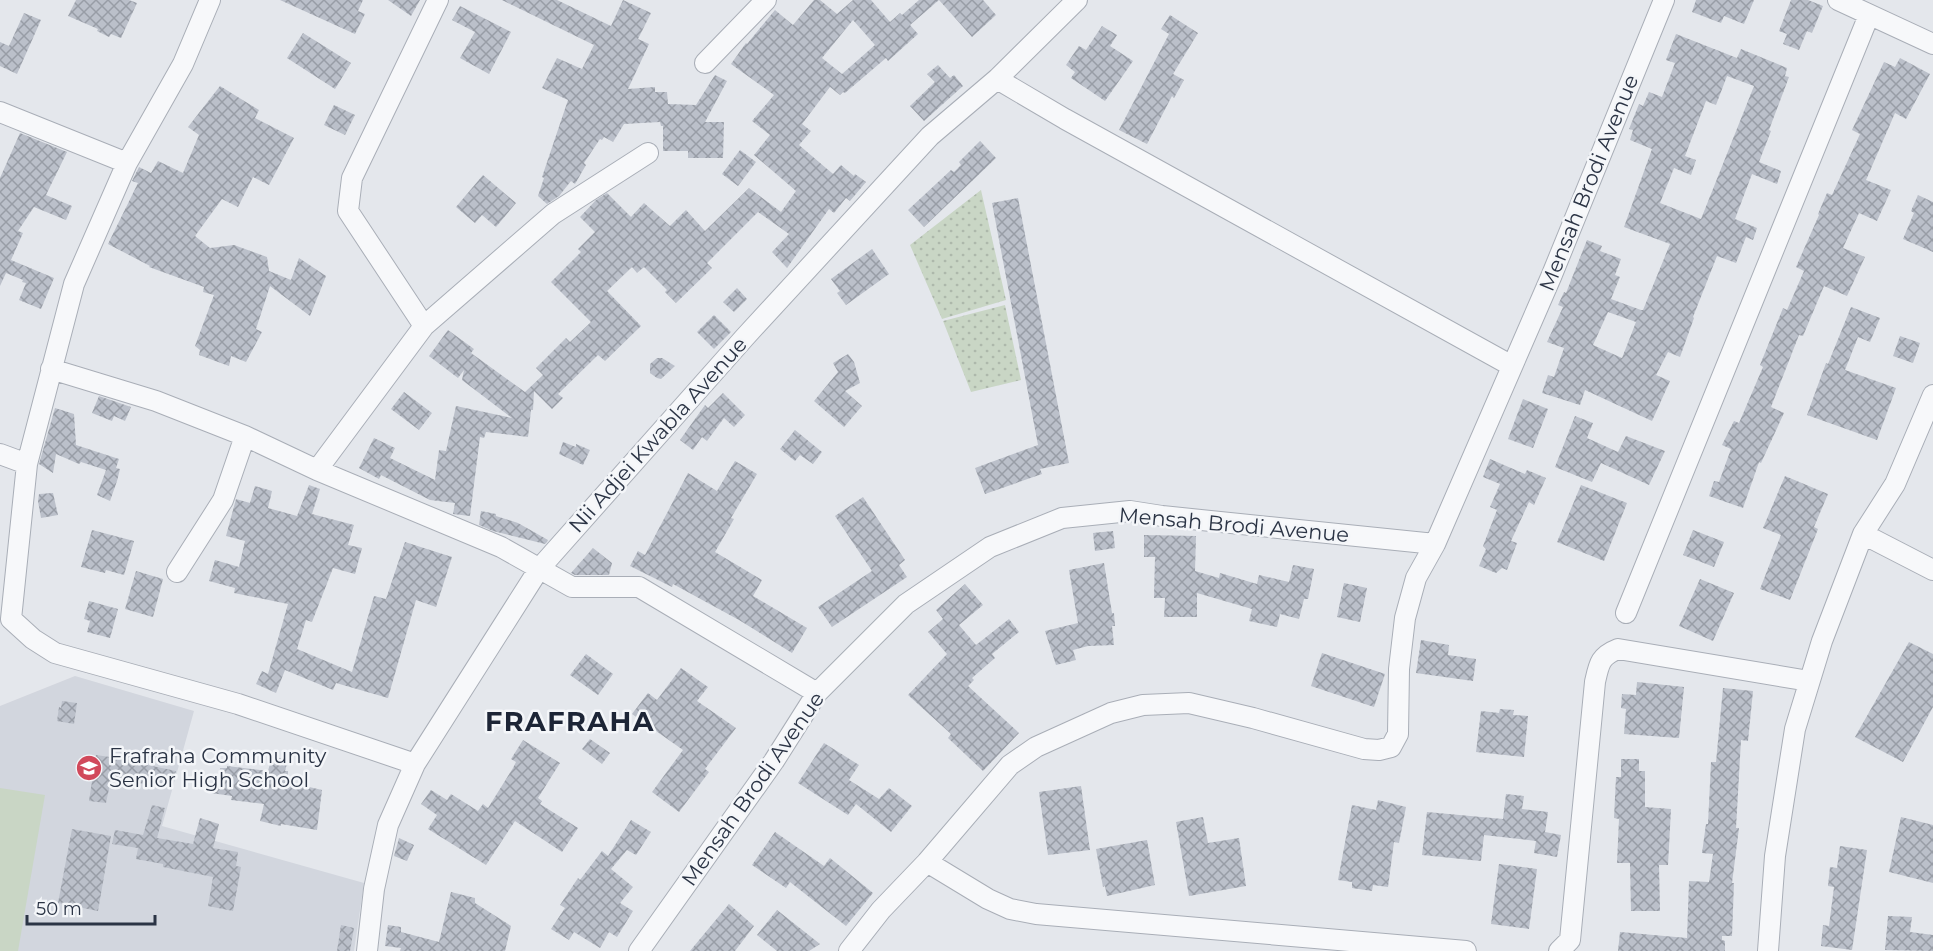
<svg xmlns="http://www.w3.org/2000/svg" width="1933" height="951" font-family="Montserrat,sans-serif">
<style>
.built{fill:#d2d6de}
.grass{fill:url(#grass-dots)}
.garden{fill:#c9d6c5}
.building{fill:url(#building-cross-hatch);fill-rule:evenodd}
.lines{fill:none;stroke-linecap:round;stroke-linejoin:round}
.minor-casing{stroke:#a9aeb7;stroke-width:22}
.minor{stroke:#f7f8fa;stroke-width:20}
.labels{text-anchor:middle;stroke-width:5;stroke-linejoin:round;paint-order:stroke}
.street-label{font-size:21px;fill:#2b3445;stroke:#f4f6f9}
.poi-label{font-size:21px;fill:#2b3445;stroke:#f4f6f9;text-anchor:start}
.district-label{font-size:27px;font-weight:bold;letter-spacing:1.5px;fill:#1d2536;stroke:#f4f6f9}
</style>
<defs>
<pattern id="grass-dots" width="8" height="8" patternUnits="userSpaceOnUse" patternTransform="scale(1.5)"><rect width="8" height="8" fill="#c9d6c5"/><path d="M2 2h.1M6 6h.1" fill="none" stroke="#adb8ab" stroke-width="1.8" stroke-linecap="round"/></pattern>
<pattern id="building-cross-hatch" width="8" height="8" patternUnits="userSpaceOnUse" patternTransform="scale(1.5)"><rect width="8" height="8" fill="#bbc0ca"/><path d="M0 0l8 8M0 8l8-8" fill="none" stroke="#989da6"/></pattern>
</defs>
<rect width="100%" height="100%" fill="#e4e7ec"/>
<path class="built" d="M75 676 194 711 162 826 364 883 354 951H0V706Z"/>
<path class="grass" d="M981 190 1006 300 942 319 910 245Z
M1005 305 1021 380 971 392 943 321Z"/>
<path class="garden" d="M0 788 45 795 18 951H0Z"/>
<path class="building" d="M76 0H129L137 3 121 38 111 34 109 37 97 31 98 29 68 16Z
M280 0H363L358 11 365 14 355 34Z
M388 0H420L411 16Z
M502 0H557L611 26 623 0 651 13 638 39 649 44 628 89 655 87V92H667L668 104 696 105 715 75 727 81 705 122H724L723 158H688V151H663V126H661L660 122 624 124 613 142 604 137 602 140 600 139 584 163 586 165 575 184 571 181 559 196 547 204 538 196 544 178 542 177 568 100 542 88 557 58 582 69 594 45Z
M814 0H820L837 14 853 0H871L890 22 900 13 902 15 919 0H983L996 15 972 37 939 0 910 25 918 34 888 61 886 58 845 93 843 92 840 95 830 87 802 124 811 131 799 145 833 174 841 165 854 176 855 174 866 182 850 201 846 198 834 213 829 209 787 268 772 252 789 234 758 212 707 263 712 268 676 303 665 292 667 290 644 267 637 273 632 267 607 291 641 326 605 361 598 355 558 394 563 398 552 409 534 391 533 410H531L528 437 486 432 484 438 480 437 470 516 453 514 455 503 430 500 381 475 379 479 359 468 374 438 395 448 390 458 435 480 439 450 446 451 456 406 512 418 462 380 464 370 458 378 429 356 448 330 474 349 471 353 525 392 543 375 536 368 566 338 570 342 591 322 551 282 581 252 578 249 595 232 580 217 596 200 607 193 631 217 644 203 670 226 686 210 705 231 749 188 781 212 796 191 754 155 770 135 752 121 774 95 731 64 746 43 747 44 775 10 793 25ZM853 20 875 45 842 74 822 58Z
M1696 0H1754L1744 24 1724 16 1721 23 1692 12Z
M1791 0H1808L1823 6 1812 33 1807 31 1799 50 1783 44 1787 34 1779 31Z
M460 6 511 32 489 74 460 58 475 32 452 20Z
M24 13 41 20 17 74 0 66V42L9 46Z
M1170 15 1198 33 1173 74 1184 80 1174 98 1172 96 1147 144 1119 130 1169 34 1161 29Z
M1102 26 1117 35 1110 46 1133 61 1105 101 1071 78 1075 72 1066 65 1079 46 1086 50Z
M303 33 351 63 335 89 287 58Z
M1676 34 1737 58 1741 49 1787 68 1785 76 1789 77 1769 130 1771 131 1759 162 1781 171 1777 184 1752 174 1735 219 1757 228 1753 240 1746 237 1736 263 1717 256 1693 317 1694 318 1680 357 1668 352 1656 375 1670 381 1652 421 1585 390 1580 405 1542 393 1548 375 1554 377 1564 348 1547 342 1563 307 1558 305 1564 292 1566 293 1587 240 1602 246 1600 251 1621 259 1615 275 1620 277 1611 299 1641 310H1643L1670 244 1624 227 1652 149 1630 140 1633 130 1629 129 1639 104 1643 106 1649 92 1662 97 1675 63 1666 60ZM1727 76 1754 86 1701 219 1660 203 1674 168 1691 175 1696 160 1685 156 1706 101 1716 105ZM1608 312 1636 322 1622 358 1593 345Z
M1900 58 1930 74 1906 119 1895 113 1866 180 1891 190 1877 221 1859 213 1843 248 1865 257 1847 296 1824 286 1803 336 1799 335 1771 407 1784 413 1761 463 1759 462 1743 508 1709 496 1714 481 1719 482 1731 449 1722 445 1734 421 1739 423 1763 367 1760 365 1783 308 1787 310 1804 271 1796 267 1819 215 1818 214 1827 193 1832 195 1860 134 1852 130 1884 62 1895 67Z
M938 65 950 78 954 75 963 86 924 121 910 106 935 82 927 74Z
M220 86 259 110 255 118 294 138 269 185 253 177 238 207 222 199 195 236 210 248 234 245 267 257 269 271 291 280 299 258 326 276 310 316 270 286 256 329 262 332 246 362 231 356 229 366 199 355 200 350 195 346 214 295 203 292 204 287 149 267 150 266 108 244 138 183 132 181 139 167 151 173 158 161 183 173 199 135 188 127Z
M334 105 355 115 345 135 324 125Z
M20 133 67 152 46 195 72 206 66 220 34 207 18 231 23 233 11 260 54 278 41 309 19 300 26 283 22 282 23 280 6 273 0 286V178Z
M980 141 996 158 924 227 908 210 951 170 954 172 961 165 959 162Z
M740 150 756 162 738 186 722 174Z
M483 175 516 203 496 227 482 215 475 223 456 207Z
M1918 195 1933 202V252L1903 239 1914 213 1911 211Z
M1018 198 1069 463 1040 469 1042 474 985 494 975 468 1038 445 992 203Z
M872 249 889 274 846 305 837 293 840 291 831 279Z
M737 288 747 299 734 312 723 302Z
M1851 307 1880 318 1870 342 1858 337 1845 370 1896 388 1877 440 1807 415 1826 363 1828 364Z
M714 315 731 332 714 349 697 332Z
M1900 336 1920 343 1913 363 1893 356Z
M848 354 854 362 860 383 845 391 862 406 844 427 814 401 838 372 833 363Z
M657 358H662L675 366 661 379 657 378 650 373V364Z
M404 392 432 413 419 430 391 409Z
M723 393 745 415 734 427 724 418 707 441 702 437 693 450 680 440 705 405 708 408Z
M99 396 131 407 125 421 114 416 112 421 92 413Z
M1523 399 1548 409 1533 448 1508 439Z
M55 408 74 414 76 445 119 459 116 468 120 469 117 481 110 501 97 495 106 470 81 462 79 464 56 454 53 473 39 464Z
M1575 416 1593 423 1587 438 1618 452 1626 436 1665 451 1649 485 1601 463 1592 482 1555 467Z
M795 430 822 452 813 464 800 455 795 461 780 449Z
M563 442 576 447V444L590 450 583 465 559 454Z
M1490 459 1525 474 1527 470 1546 478 1534 505 1529 502 1511 541 1517 543 1507 570 1502 568 1496 573 1479 566 1486 549 1483 546 1497 510 1490 507 1500 484 1483 477Z
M735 461 757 474 731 518 734 519 715 552 762 580 753 596 807 628 792 653 739 620 673 584 672 587 630 566 638 551 645 555 688 473 717 491Z
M1785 476 1828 494 1814 527 1818 529 1790 600 1760 589 1781 535 1763 528Z
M309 485 320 489 312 514 354 525 348 545 362 548 355 574 333 568 312 622 306 620 297 649 352 672 374 596 386 599 405 542 452 557 436 607 416 600 388 698 336 683 333 690 285 670 276 693 256 684 262 671 268 674 288 604 234 593 235 588 209 581 215 560 239 567 245 541 226 536 236 499 250 503 255 486 272 491 268 508 297 516Z
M1581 485 1627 503 1604 561 1557 542Z
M53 493 58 515 41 518 38 501 39 494Z
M863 497 905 560 899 565 907 577 832 627 818 607 872 571 835 516Z
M481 511 496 514V516L518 523 548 540 547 542 545 544 493 531 479 525Z
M92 530 134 541 124 575 106 570 105 573 81 567Z
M1693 530 1724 542 1714 567 1683 555Z
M1113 531 1115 548 1095 551 1093 533Z
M1144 535 1196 536 1195 571 1219 578 1220 573 1257 584 1259 575 1289 582 1293 565 1314 569 1308 599H1304L1299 619 1280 614 1277 627 1249 621 1252 609 1197 593V617H1164L1165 598H1154L1155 557H1144Z
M593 548 612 563 609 575H575L571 573Z
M1104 563 1112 613H1114L1115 626H1112L1114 645 1088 646 1073 650 1076 660 1056 665 1045 631 1078 623 1069 570Z
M136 571 163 579 153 617 125 609Z
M1700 579 1734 593 1713 641 1679 626Z
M1344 583 1367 588 1360 622 1337 617Z
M965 584 983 605 959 625 976 645 1009 619 1019 632 992 654 995 658 972 678 974 680 968 686 1019 733 983 771 948 738 951 734 908 695 947 654 928 632 943 619 936 610Z
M89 601 118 609 110 638 87 632 90 621 84 619Z
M1421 640 1449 645 1448 655 1476 659 1473 681 1416 673Z
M1909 642 1933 654V707L1903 762 1855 737Z
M1322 653 1385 674 1374 707 1311 686Z
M586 654 613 674 598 695 570 675Z
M681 668 708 687 697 701 736 728 705 769 709 772 679 812 652 792 683 750 632 714 648 693 657 700Z
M1637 682 1684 687 1679 738 1624 734 1626 709 1621 708 1622 694 1636 695Z
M1723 688 1753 691 1748 741 1741 740 1736 828H1739L1732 883H1734L1732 936H1722V940L1725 941V951H1618L1620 932 1687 938 1689 881 1709 882 1713 854 1702 853 1706 824H1708L1711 762H1716Z
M62 701 77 703 74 724 57 721 59 707 61 708Z
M1500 709 1514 710 1513 715 1528 716 1524 757 1476 752 1481 711 1499 713Z
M590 739 610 753 602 764 582 749Z
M523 740 560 763 538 798 542 801 540 804 578 828 562 852 515 821 486 865 428 829 437 815 421 804 431 790 447 800 451 794 478 811 483 804 488 808 513 768 516 762 511 759Z
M824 743 859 765 849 780 879 799 889 788 912 806 891 832 856 804 848 815 798 783Z
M96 755 138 761V763L176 771 171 788 111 779 106 803 89 801Z
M272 756 288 760 285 771H288V782L322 790 317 830 281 824V826L260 821 264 804 231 800 232 796 211 793 213 778 219 779 220 768H227V766L268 771Z
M1621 759H1639V771H1645V807L1671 809 1668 865H1659L1660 911H1631L1630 863H1617L1619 819 1614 818 1616 777H1621Z
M1081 786 1090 850 1048 855 1039 792Z
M1506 794 1524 796 1522 809 1548 812 1545 832 1561 835 1557 857 1534 853 1536 841 1484 835 1481 861 1422 855 1427 812 1503 819Z
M1378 800 1406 807 1399 843 1394 842 1388 887 1373 885 1372 891 1352 888V882L1338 880 1352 805 1376 810Z
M152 805 165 808 157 838 193 844 200 818 219 824 213 848 238 852 236 866 241 867 233 911 208 906 213 877 163 867V864L136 859 138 848 112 844 115 830 143 835Z
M1203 817 1208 843 1239 838 1246 886 1189 896 1176 822Z
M1901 817 1933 825V883L1889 872Z
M631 820 651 832 636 855 627 850 611 869 633 887 620 903 633 911 617 937 609 932 600 948 574 932 569 940 551 929 565 908 560 905 578 878 580 880 602 851 608 856Z
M72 829 111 836 98 911 58 903Z
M775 832 824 866 830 858 873 893 846 926 790 882 786 888 752 865Z
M399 838 414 845 407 861 394 856Z
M1147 840 1155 885 1107 896 1105 886 1103 887 1096 849Z
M1840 846 1867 850 1852 950 1821 946 1823 925 1829 926 1834 887 1828 886 1830 867 1837 868Z
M1499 864 1537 869 1529 929 1491 924Z
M451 892 475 898V903L511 926 505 951H400L401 948 385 946 388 925 401 927V932L439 942Z
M729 904 754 926 735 951H690Z
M777 910 820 944 809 951H777L757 935Z
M1888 916 1912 917 1910 932 1933 935V951L1885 950Z
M341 925 354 928 350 951H337Z"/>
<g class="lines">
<g class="minor-casing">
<path id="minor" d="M210 0 183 64 127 163 74 284 27 464 11 619 33 639 55 653 238 704 415 764
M1838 0 1933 44
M705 63 766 0
M997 79 1065 119 1512 366
M0 112 127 163
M424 326 553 214 648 153
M51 369 156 401 245 436 317 470 501 547 572 587H639L817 693
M0 454 27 464
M317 470 424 326 348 211 352 178 438 0
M1863 534 1933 570
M177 572 223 500 245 436
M1626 613 1869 15
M927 862 988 899 1010 909 1036 914 1466 951
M367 951 374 889 388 825 415 764 539 569 745 337 930 136 997 79 1077 0
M639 951 774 761 817 693 906 604 990 547 1062 518 1130 511 1162 516 1435 544 1551 277 1664 0
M849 951 881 910 927 862 1010 765 1036 747 1111 713 1143 705 1189 703 1253 718 1364 749 1379 750 1391 747 1398 734 1399 669 1405 618 1416 578 1435 544
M1559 951 1570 940 1595 682C1599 664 1600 656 1618 649L1809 681
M1768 951 1775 856 1795 729 1822 641 1863 534 1895 484 1933 395"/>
</g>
<use href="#minor" class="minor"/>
</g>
<defs>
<g id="school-disc" transform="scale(1.35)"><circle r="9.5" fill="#d1495b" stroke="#f4f6f9"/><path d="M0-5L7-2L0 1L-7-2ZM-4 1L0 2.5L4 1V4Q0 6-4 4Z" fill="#fff"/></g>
</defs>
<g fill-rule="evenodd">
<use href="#school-disc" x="89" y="768"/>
</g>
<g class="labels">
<g class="street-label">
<text transform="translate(1589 183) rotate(-68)" y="7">Mensah Brodi Avenue</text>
<text transform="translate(658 435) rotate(-48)" y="7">Nii Adjei Kwabla Avenue</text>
<text transform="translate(1234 525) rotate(5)" y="7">Mensah Brodi Avenue</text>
<text transform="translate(753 789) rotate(-55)" y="7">Mensah Brodi Avenue</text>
</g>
<g class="poi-label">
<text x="109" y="763">Frafraha Community<tspan x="109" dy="24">Senior High School</tspan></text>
</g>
<g class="district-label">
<text x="570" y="731">FRAFRAHA</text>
</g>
</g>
<path d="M27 915v9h128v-9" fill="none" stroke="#2b3445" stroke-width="3"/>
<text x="36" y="915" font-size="18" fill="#2b3445" stroke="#f4f6f9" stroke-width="4.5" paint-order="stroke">50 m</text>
</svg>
